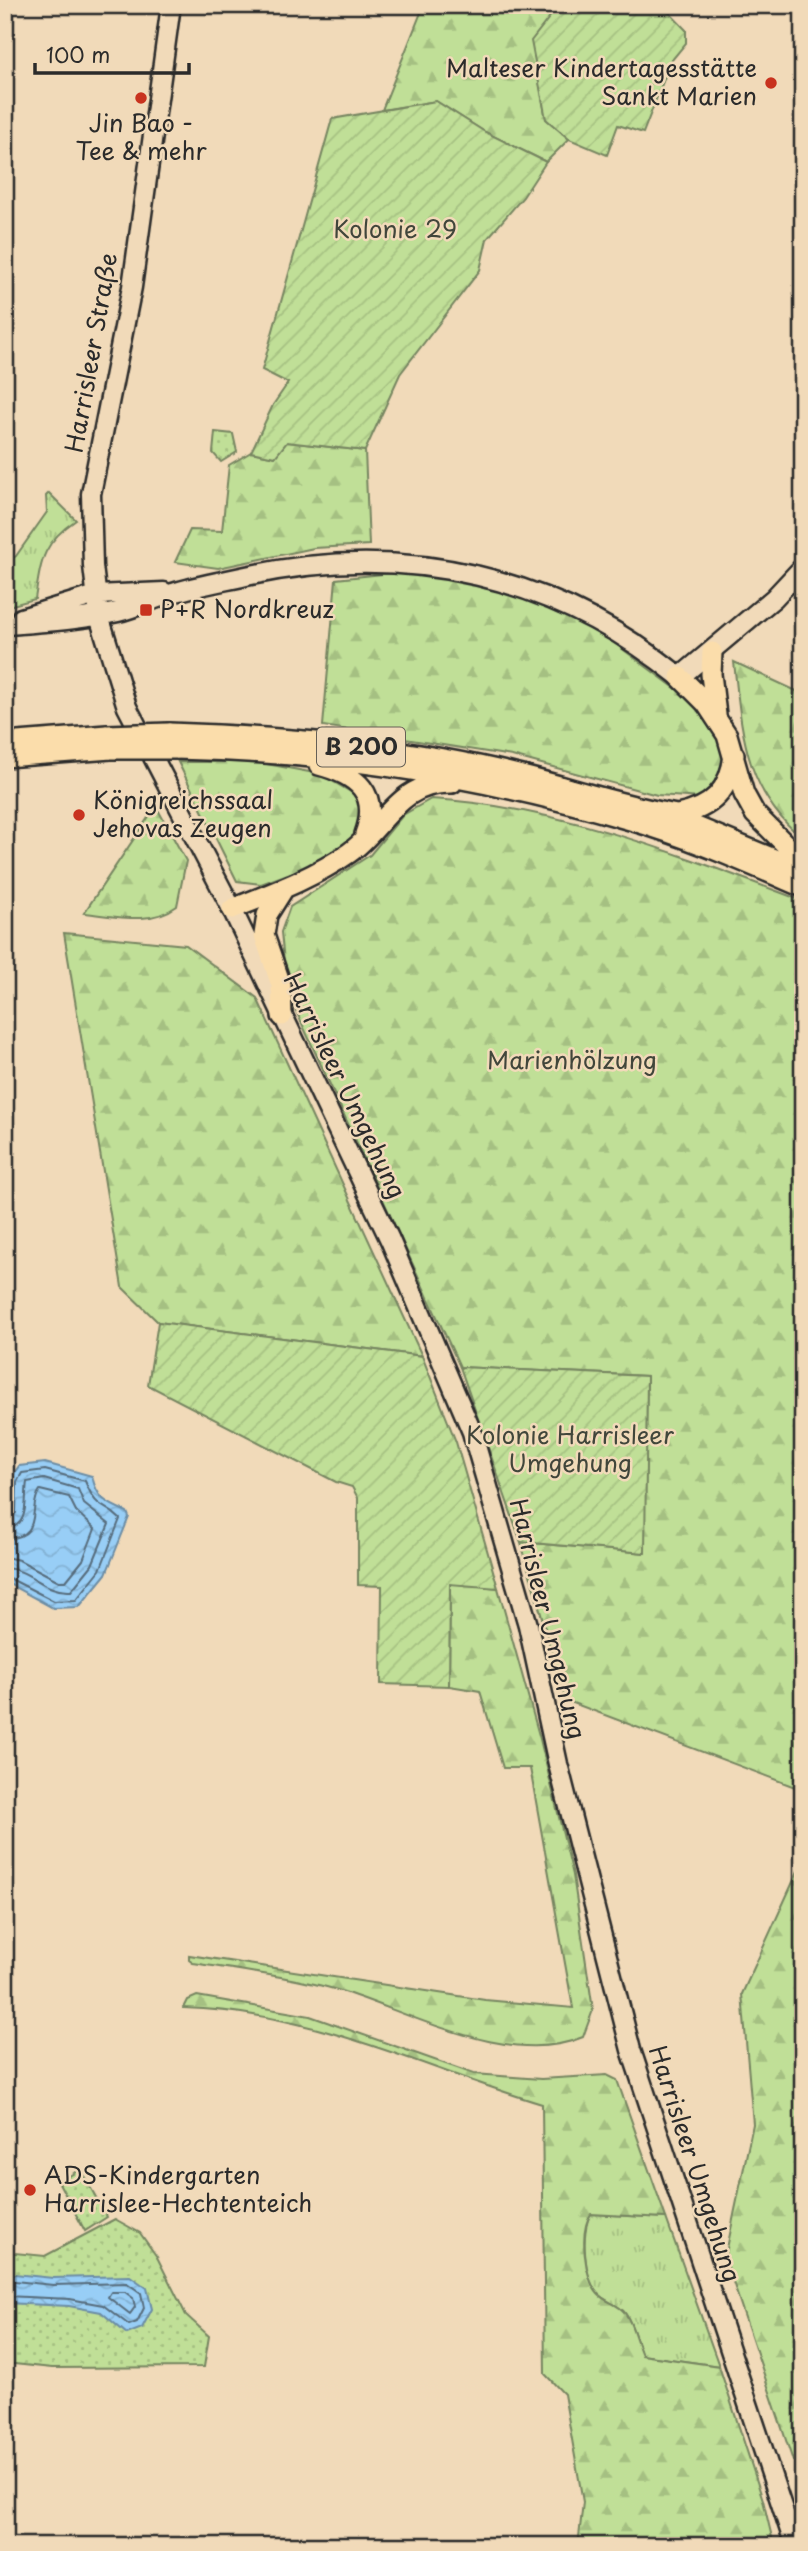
<svg xmlns="http://www.w3.org/2000/svg" width="808" height="2551" font-family="'Playpen Sans',sans-serif">
<style>
.grass{fill:url(#grass-tufts);stroke:#768561;stroke-width:2}
.forest{fill:url(#forest-firs);stroke:#768561;stroke-width:2}
.park{fill:url(#park-dots);stroke:#768561;stroke-width:2}
.garden{fill:url(#garden-furrows);stroke:#768561;stroke-width:2}
.water{fill:url(#water-waves);stroke:#6c8da5;stroke-width:2}
.lines{fill:none;stroke-linecap:round;stroke-linejoin:round}
.shore{stroke:#576c7c;stroke-width:2}
.secondary-casing{stroke:#2b2b2b;stroke-width:23}
.trunk-casing{stroke:#2b2b2b;stroke-width:24}
.secondary{stroke:#f1dab9;stroke-width:18}
.trunk{stroke:#fbddab;stroke-width:19}
.trunk-bridge-casing{stroke:#2b2b2b;stroke-width:24;stroke-linecap:butt}
.trunk-bridge{stroke:#fbddab;stroke-width:19}
.poi-dot{fill:#c8321e;stroke:#f1dab9;stroke-width:2.5}
.labels{text-anchor:middle;stroke-width:5;stroke-linejoin:round;paint-order:stroke}
.shield{fill:#f1dab9;stroke:#666056;stroke-width:2}
.shield-label{font-size:23px;font-weight:bold;fill:#2b2b2b}
.poi-label{font-size:24px;fill:#2b2b2b;stroke:#f1dab9;text-anchor:start}
.park-label{font-size:24px;fill:#41463b;stroke:#f1dab9}
.street-label{font-size:24px;fill:#2b2b2b;stroke:#f1dab9}
</style>
<defs>
<pattern id="grass-tufts" width="24" height="20" patternUnits="userSpaceOnUse" patternTransform="scale(1.75)"><rect width="24" height="20" fill="#c0df97"/><path d="M3 7l-1-3M5 7V3M7 7l1-3M15 17l-1-3M17 17v-4M19 17l1-3" fill="none" stroke="#a5c082"/></pattern>
<pattern id="forest-firs" width="22" height="20" patternUnits="userSpaceOnUse" patternTransform="scale(1.75)"><rect width="22" height="20" fill="#c0df97"/><path d="M5 1l3.5 6h-7zM16 11l3.5 6h-7z" fill="#a5c082"/></pattern>
<pattern id="park-dots" width="8" height="8" patternUnits="userSpaceOnUse" patternTransform="scale(1.75)"><rect width="8" height="8" fill="#c0df97"/><path d="M2 2h.1M6 6h.1" fill="none" stroke="#a5c082" stroke-width="1.8" stroke-linecap="round"/></pattern>
<pattern id="garden-furrows" width="10" height="10" patternUnits="userSpaceOnUse" patternTransform="scale(1.75)"><rect width="10" height="10" fill="#c0df97"/><path d="M-1 1l2-2M0 10L10 0M9 11l2-2" fill="none" stroke="#a5c082"/></pattern>
<pattern id="water-waves" width="16" height="10" patternUnits="userSpaceOnUse" patternTransform="scale(1.75)"><rect width="16" height="10" fill="#98cef6"/><path d="M0 5q4-4 8 0t8 0" fill="none" stroke="#83b1d3"/></pattern>
</defs>
<rect width="100%" height="100%" fill="#f1dab9"/>
<filter id="ink" filterUnits="userSpaceOnUse"><feTurbulence type="fractalNoise" baseFrequency=".0143" numOctaves="2"/><feDisplacementMap in="SourceGraphic" scale="14" xChannelSelector="R" yChannelSelector="G"/><feConvolveMatrix kernelMatrix="1 2 1 2 8 2 1 2 1" color-interpolation-filters="sRGB"/></filter>
<g filter="url(#ink)">
<path class="grass" d="M49 493 76 520C42 543 41 561 35 599L5 607V563L16 556 47 512 46 496Z
M591 2214 666 2218 719 2366 641 2355C637 2342 633 2324 625 2313 619 2304 605 2302 598 2294 584 2279 580 2230 591 2214Z"/>
<path class="forest" d="M424 5H559L532 41 546 119 569 139 546 162 485 132 436 101 382 110Z
M287 442 365 451 369 545 314 548 218 568 175 562 190 530 222 531 229 465 251 452 275 457Z
M420 570 539 600 613 642 687 697 721 739 724 777 702 798 657 795 512 756 323 726 336 579Z
M734 662 803 694V839C744 790 742 733 734 662Z
M178 762H256L320 774 361 798 364 817 352 842 323 861 261 884 237 881Z
M431 799C560 806 683 856 803 901V1790L565 1700 521 1542 644 1553 647 1376 460 1367 287 991 281 932 290 907 370 855 403 815Z
M156 806 186 861 177 906C150 926 116 916 84 913Z
M64 933 186 945 257 998 422 1356 158 1322 122 1287Z
M450 1583 498 1588 540 1739 573 1875 593 2010 583 2037C510 2068 411 2013 341 1991 293 1977 243 1971 193 1963L189 1960V1955L485 2000 573 2008 530 1768H503L480 1691 449 1686Z
M803 1860V2462L793 2461 725 2258 753 2124 742 1994Z
M197 1996 310 2016 474 2074 541 2079 607 2075 617 2080 666 2218 591 2214C579 2230 584 2279 598 2294 605 2302 619 2304 625 2313 633 2324 636 2342 642 2355L719 2366 763 2500 774 2546H578L583 2502 564 2394 545 2374 542 2104C423 2068 311 2011 184 2008L188 2000Z"/>
<path class="park" d="M215 432 233 434 237 452 221 462 213 453Z
M80 2169 107 2217 85 2231 59 2183Z
M115 2219 140 2233 157 2257 186 2315 209 2336 204 2367 52 2368 5 2363V2252L45 2256Z"/>
<path class="garden" d="M559 5H662L686 30V43L671 61 643 133 618 125 607 155 569 139 546 119 531 41Z
M436 101 485 132 546 162 523 197 487 239 480 270 400 374 365 451 287 442 275 457 251 452 273 405 288 383 262 370 332 119Z
M158 1322 422 1356 456 1442 498 1588 450 1584 449 1686 381 1684 382 1586 358 1585V1498L352 1487 336 1482 148 1385Z
M460 1367 647 1376 645 1553 521 1542Z"/>
<path class="water" d="M45 1463 92 1476C97 1499 106 1503 127 1512L129 1517 106 1574 79 1607 53 1608 5 1582V1517L9 1511V1480L19 1466Z
M5 2273 53 2278 130 2276 147 2288 152 2309 142 2328 127 2334 101 2312 69 2306 5 2303Z"/>
<g class="lines">
<path class="shore" d="M5 1520 16 1513 17 1482 22 1473 45 1470 85 1481C99 1514 101 1500 120 1519L100 1570 76 1600 54 1601 5 1576
M5 1529C31 1527 24 1499 27 1482L44 1479 78 1489 84 1504 109 1524 92 1565 71 1591C45 1593 30 1569 5 1568
M5 1539C45 1538 27 1507 40 1490L69 1497 76 1511 95 1529 83 1560 66 1581H59L19 1560 5 1557
M5 2280 53 2285 127 2283 141 2293 144 2308 137 2322 129 2325 103 2305 70 2299 5 2296
M125 2292 133 2298 135 2307 130 2314 108 2297 111 2292Z"/>
<g class="secondary-casing">
<path id="secondary" d="M171 5 132 287 91 494 93 566 99 616 127 707 232 909 390 1240 472 1432 528 1625 558 1764 631 2050 795 2546
M21 618 96 595 164 592
M7 625C44 622 81 620 118 612 137 608 154 598 173 593 198 585 225 581 251 575 408 542 556 576 680 677L774 598 803 567"/>
</g>
<g class="trunk-casing">
<path id="trunk" d="M712 652 711 674 716 715
M680 677 706 703 727 735 744 794 755 814 803 862
M169 733C279 737 389 745 497 770 557 783 616 805 677 815 712 809 730 790 734 755
M5 743 107 735
M176 749C330 752 482 776 630 820 689 837 747 863 803 887
M5 757 111 749
M319 765C357 775 380 793 365 834
M670 816 803 871
M232 909C272 893 313 878 349 853 386 827 397 782 452 783
M282 1016 281 985 264 935 267 915 284 888"/>
</g>
<use href="#secondary" class="secondary"/>
<use href="#trunk" class="trunk"/>
<g class="trunk-bridge-casing">
<path id="trunk-bridge" d="M107 735 169 733
M111 749H176"/>
</g>
<use href="#trunk-bridge" class="trunk-bridge"/>
</g>
</g>
<g class="poi-dot">
<circle cx="771" cy="83" r="7"/>
<circle cx="141" cy="98" r="7"/>
<rect x="139" y="603" width="14" height="14" rx="3.5"/>
<circle cx="79" cy="815" r="7"/>
<circle cx="30" cy="2190" r="7"/>
</g>
<g class="labels">
<rect class="shield" x="317" y="727.5" width="88" height="39" rx="5"/>
<g class="shield-label">
<text x="361" y="755">B 200</text>
</g>
<g class="poi-label">
<text x="757" y="77" text-anchor="end">Malteser Kindertagesstätte<tspan x="757" dy="28">Sankt Marien</tspan></text>
<text x="141" y="132" text-anchor="middle">Jin Bao -<tspan x="141" dy="28">Tee &amp; mehr</tspan></text>
<text x="160" y="618">P+R Nordkreuz</text>
<text x="93" y="809">Königreichssaal<tspan x="93" dy="28">Jehovas Zeugen</tspan></text>
<text x="44" y="2184">ADS-Kindergarten<tspan x="44" dy="28">Harrislee-Hechtenteich</tspan></text>
</g>
<g class="park-label">
<text x="395" y="238">Kolonie 29</text>
<text x="572" y="1069">Marienhölzung</text>
<text x="570" y="1444">Kolonie Harrisleer<tspan x="570" dy="28">Umgehung</tspan></text>
</g>
<g class="street-label">
<text transform="translate(92 353) rotate(-80)" y="8">Harrisleer Straße</text>
<text transform="translate(344 1086) rotate(64)" y="8">Harrisleer Umgehung</text>
<text transform="translate(547 1619) rotate(76)" y="8">Harrisleer Umgehung</text>
<text transform="translate(694 2164) rotate(72)" y="8">Harrisleer Umgehung</text>
</g>
</g>
<rect width="808" height="2551" fill="none" stroke="#f1dab9" stroke-width="28"/>
<rect x="14" y="14" width="780" height="2523" fill="none" stroke="#2b2b2b" stroke-width="2.5" filter="url(#ink)"/>
<path d="M35 63v10h154v-10" fill="none" stroke="#2b2b2b" stroke-width="3.5"/>
<text x="46" y="63" font-size="21" fill="#2b2b2b" stroke="#f1dab9" stroke-width="5" paint-order="stroke">100 m</text>
</svg>
